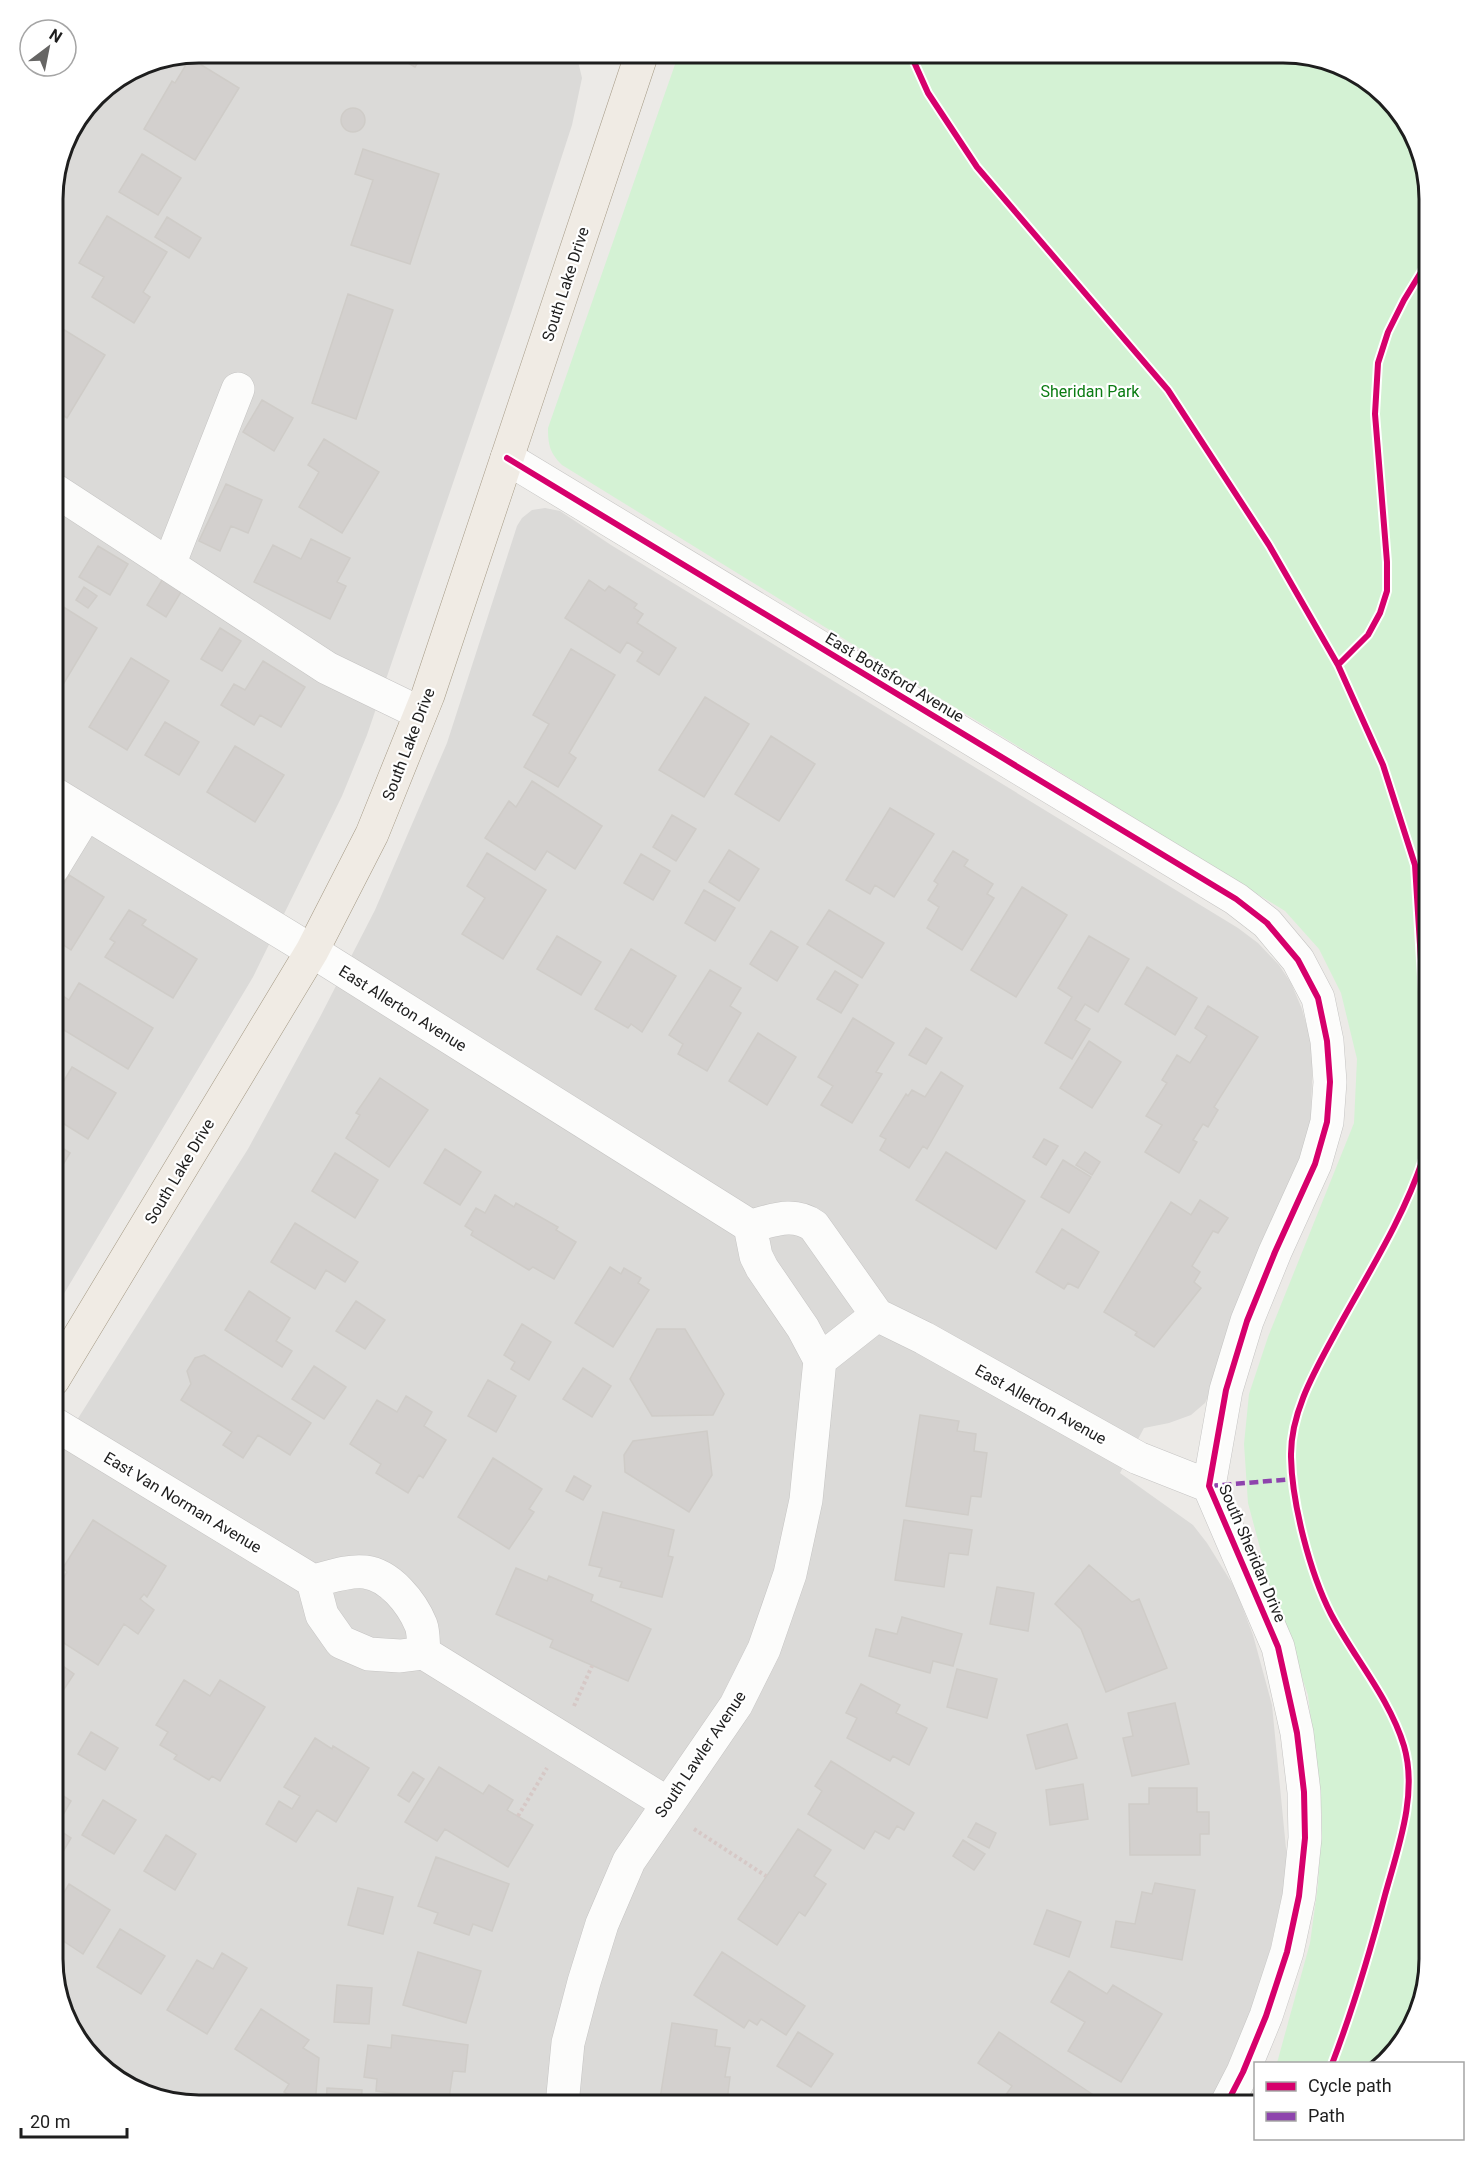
<svg xmlns="http://www.w3.org/2000/svg" width="1482" height="2158" font-family="Roboto,sans-serif">
<style>
.residential{fill:#dbdad8}
.park{fill:#d4f2d4}
.building{fill:#d3d0ce;stroke:#cfccc8;stroke-width:1.5}
.lines{fill:none;stroke-linecap:round;stroke-linejoin:round}
.minor-casing{stroke:#c5c4c3;stroke-width:34}
.major-casing{stroke:#a39883;stroke-width:34}
.path{stroke:#d6c8c6;stroke-width:4;stroke-dasharray:3 3;stroke-linecap:butt}
.minor{stroke:#fcfcfb;stroke-width:33}
.major{stroke:#f0ebe4;stroke-width:33}
.quiet{stroke:#8e44ad;stroke-width:4.5;stroke-dasharray:9 4.5;stroke-linecap:butt}
.cycleway-casing{stroke:#fff;stroke-width:10}
.cycleway{stroke:#d6006c;stroke-width:6}
.labels{text-anchor:middle;stroke-width:4.5;stroke-linejoin:round;paint-order:stroke}
.street-label{font-size:16px;fill:#1e1e1e;stroke:#fff}
.park-label{font-size:16px;fill:#0b7c13;stroke:#fff}
.rim{fill:none;stroke:#1e1e1e;stroke-width:3}
</style>
<rect width="100%" height="100%" fill="#eceae7"/>
<path class="residential" d="M199 53H576L582 78 572 125 511 313 367 735 342 796 253 977 53 1312V189L64 142 96 95 143 63Z
M545 508 560 511 611 545 1238 928 1258 943 1279 965 1291 983 1302 1009 1312 1045V1082L1311 1116 1304 1154 1218 1377 1205 1403 1191 1415 1169 1423 1144 1428 1120 1473 1193 1525 1207 1543 1235 1588 1253 1635 1272 1705 1288 1869 1263 1981 1211 2105H189L145 2090 101 2063 72 2032 53 1959V1458L248 1149 320 1017 375 910 447 743 517 526 522 518 532 510Z"/>
<path class="park" d="M679 53H1293L1357 72 1410 126 1429 199V1960L1410 2033 1379 2063H1277L1310 1943 1318 1885 1322 1815 1308 1695 1271 1589 1248 1503 1244 1444 1249 1394 1268 1337 1354 1123 1357 1059 1341 993 1319 949 1285 911 562 465C550 453 548 445 548 428Z"/>
<path class="building" d="M223 53H248L241 63Z
M390 53H424L415 67Z
M190 58 239 88 195 160 144 129 172 81 175 83Z
M341 120a12 12 0 1 1 24 0a12 12 0 1 1-24 0Z
M363 149 439 174 410 264 351 245 373 180 355 174Z
M142 154 181 178 158 215 119 192Z
M107 216 167 252 143 292 150 297 134 323 92 297 104 277 79 263Z
M167 217 201 238 189 258 155 237Z
M348 294 393 310 356 419 312 403Z
M53 323 105 355 67 418 53 409Z
M262 400 293 418 274 451 243 432Z
M324 439 379 472 342 533 299 507 319 472 308 465Z
M226 484 262 500 248 533 231 526 220 551 199 541Z
M311 539 350 558 337 582 346 586 330 619 254 582 273 545 301 559Z
M98 546 128 564 110 595 79 577Z
M165 575 184 587 166 617 147 605Z
M589 580 605 591 609 586 637 604 634 608 643 614 637 623 676 648 659 675 637 661 643 652 627 642 620 653 565 618Z
M84 587 97 596 88 608 76 600Z
M57 603 97 628 58 693 53 689V610Z
M220 628 241 641 222 671 201 659Z
M571 649 615 675 569 753 576 758 558 787 524 767 549 724 533 715Z
M131 658 169 681 127 750 89 727Z
M263 661 305 687 281 727 260 715 254 725 221 705 234 684 245 690Z
M705 697 749 724 704 797 659 770Z
M165 722 199 742 179 775 145 755Z
M771 736 815 764 779 821 735 794Z
M235 746 284 775 255 822 207 792Z
M532 781 602 826 575 869 547 851 535 870 485 838 509 801 516 807Z
M890 808 934 834 894 897 875 885 870 894 846 880Z
M672 815 696 829 676 861 653 847Z
M729 850 759 869 739 901 709 882Z
M953 851 968 860 964 866 993 884 987 894 994 898 962 950 927 928 939 907 928 900 938 884 934 881Z
M487 853 546 890 503 959 462 934 485 898 467 886Z
M641 854 670 871 653 900 624 883Z
M69 875 104 897 71 950 53 938V901Z
M1022 887 1067 915 1016 997 971 970Z
M704 890 735 908 715 941 685 923Z
M129 910 146 920 142 925 197 959 173 998 105 957 115 942 110 939Z
M829 910 884 943 862 978 807 944Z
M771 931 798 947 777 981 750 964Z
M557 936 601 962 581 995 537 969Z
M1089 936 1129 959 1098 1012 1085 1004 1075 1020 1090 1029 1072 1059 1045 1043 1072 997 1058 988Z
M631 949 676 976 642 1032 631 1024 628 1028 595 1009Z
M1147 967 1197 998 1175 1035 1125 1004Z
M710 970 741 988 730 1006 741 1013 707 1071 678 1054 683 1044 669 1035Z
M835 971 858 985 841 1013 817 999Z
M79 983 153 1028 128 1069 54 1024 57 1019 53 1014 63 996 69 1000Z
M1208 1006 1258 1037 1214 1107 1218 1110 1208 1127 1203 1124 1193 1140 1197 1142 1179 1173 1145 1152 1162 1125 1146 1116 1167 1083 1162 1080 1177 1055 1190 1063 1207 1036 1195 1028Z
M853 1018 894 1043 876 1072 882 1074 852 1123 821 1105 833 1086 818 1077Z
M926 1028 942 1038 926 1064 909 1055Z
M758 1033 796 1057 767 1105 729 1081Z
M1089 1041 1121 1062 1092 1108 1060 1088Z
M72 1067 116 1093 88 1139 53 1117V1099Z
M941 1072 963 1086 927 1149 923 1146 909 1168 880 1150 886 1139 880 1136 906 1094 908 1096 912 1090 925 1097Z
M380 1078 428 1110 389 1167 346 1138 360 1115 356 1113Z
M1044 1139 1058 1146 1046 1165 1033 1157Z
M53 1142 70 1153 53 1181Z
M445 1149 481 1172 460 1205 424 1183Z
M946 1152 1025 1201 996 1249 916 1200Z
M1085 1152 1100 1162 1092 1175 1076 1165Z
M335 1153 378 1180 355 1218 312 1191Z
M1063 1160 1091 1177 1069 1213 1041 1197Z
M495 1195 514 1207 516 1203 558 1227 556 1230 576 1242 554 1279 533 1267 529 1270 471 1235 473 1231 465 1226 476 1208 485 1213Z
M1200 1200 1228 1218 1218 1233 1213 1231 1192 1266 1200 1272 1194 1282 1201 1288 1154 1347 1135 1335 1137 1332 1104 1312 1171 1202 1191 1215Z
M295 1223 358 1262 345 1282 326 1270 315 1289 271 1262Z
M1062 1229 1099 1252 1078 1288 1068 1283 1064 1289 1036 1272Z
M610 1267 621 1274 624 1268 641 1278 638 1283 649 1290 613 1347 575 1323Z
M249 1291 290 1318 276 1341 292 1351 282 1367 225 1330Z
M356 1301 385 1320 365 1349 336 1331Z
M522 1324 551 1342 529 1380 511 1369 515 1362 504 1355Z
M657 1329H685L724 1394 713 1415 652 1416 630 1379Z
M204 1355 311 1423 290 1455 258 1435 243 1458 223 1445 232 1432 181 1400 191 1384 187 1371 195 1358Z
M314 1366 346 1387 324 1419 292 1399Z
M583 1368 611 1386 592 1417 563 1399Z
M488 1380 516 1396 496 1432 468 1416Z
M406 1396 432 1412 424 1426 446 1440 423 1478 419 1475 408 1493 376 1473 381 1464 350 1444 377 1400 397 1412Z
M920 1415 959 1421 957 1431 976 1434 974 1451 987 1453 981 1497 971 1496 968 1515 906 1506Z
M707 1431 712 1475 689 1512 625 1472 624 1455 633 1441Z
M493 1458 542 1489 529 1509 534 1512 509 1549 458 1517Z
M574 1476 591 1486 583 1500 566 1491Z
M603 1512 674 1530 668 1556 673 1557 662 1597 620 1587 622 1582 599 1576 602 1568 589 1565Z
M93 1520 166 1566 147 1597 144 1594 140 1599 154 1610 138 1634 124 1624 98 1665 53 1636V1595L67 1572 63 1568Z
M904 1520 972 1530 968 1555 949 1553 944 1587 895 1580Z
M1089 1565 1132 1602 1139 1599 1167 1668 1106 1692 1081 1629 1055 1604Z
M516 1568 547 1581 549 1576 593 1595 591 1601 651 1629 628 1681 550 1647 553 1640 496 1614Z
M997 1587 1034 1593 1028 1631 990 1624Z
M902 1617 962 1634 953 1666 933 1661 930 1673 869 1656 876 1629 897 1634Z
M53 1659 74 1674 53 1706Z
M957 1669 997 1679 987 1718 947 1707Z
M184 1680 210 1696 220 1680 265 1707 220 1781 212 1776 209 1780 174 1759 177 1755 160 1745 168 1732 156 1725Z
M861 1684 900 1705 896 1713 927 1728 909 1765 893 1756 890 1761 847 1738 857 1718 846 1713Z
M1175 1703 1189 1764 1132 1776 1123 1738 1133 1736 1128 1713Z
M1067 1724 1077 1758 1036 1769 1027 1735Z
M91 1732 118 1748 105 1770 78 1754Z
M315 1738 332 1749 333 1746 369 1768 336 1822 317 1810 296 1842 266 1824 279 1801 292 1809 300 1796 284 1787Z
M831 1761 914 1813 904 1830 897 1826 889 1839 875 1831 864 1849 808 1814 822 1791 815 1786Z
M439 1767 483 1794 489 1785 513 1800 507 1810 533 1825 508 1867 445 1829 437 1841 405 1822Z
M413 1772 424 1779 409 1802 398 1795Z
M1083 1784 1088 1819 1050 1825 1046 1790Z
M1149 1788H1197V1812H1209V1834H1200V1855H1130L1129 1804H1149Z
M53 1789 71 1801 59 1822 53 1818Z
M103 1800 136 1820 114 1854 82 1835Z
M976 1823 996 1833 989 1848 968 1837Z
M53 1826 71 1838 53 1869Z
M798 1829 831 1850 814 1876 826 1884 805 1916 799 1912 777 1945 738 1919Z
M166 1835 196 1854 175 1890 144 1871Z
M963 1840 985 1854 974 1870 953 1856Z
M436 1857 509 1884 492 1931 473 1924 469 1935 434 1923 438 1913 418 1906Z
M1155 1883 1195 1890 1182 1960 1111 1947 1116 1921 1135 1924 1142 1892 1152 1894Z
M69 1884 110 1910 83 1954 53 1934V1911Z
M358 1888 393 1897 383 1934 348 1925Z
M1047 1910 1081 1922 1069 1957 1034 1944Z
M120 1929 165 1956 141 1994 97 1967Z
M418 1952 481 1971 466 2023 403 2005Z
M722 1952 805 2006 786 2035 761 2019 757 2025 749 2020 744 2028 694 1995Z
M222 1953 247 1968 207 2034 167 2010 197 1960 213 1969Z
M1069 1971 1107 1994 1113 1985 1162 2014 1121 2082 1068 2051 1085 2022 1051 2002Z
M337 1985 372 1988 369 2024 334 2022Z
M261 2009 309 2040 303 2048 319 2058 315 2105H305L284 2092 289 2084 235 2049Z
M672 2023 717 2030 715 2046 730 2048 725 2077H730L727 2101 739 2103 738 2105H659Z
M798 2032 833 2054 811 2087 777 2066Z
M999 2032 1107 2104 1106 2105H1013L1003 2099 1012 2086 978 2063Z
M392 2035 468 2045 465 2072 453 2071 448 2105 422 2104 423 2097 376 2091 377 2079 364 2077 368 2045 391 2048Z
M327 2088 362 2090 361 2105H326Z"/>
<g class="lines">
<g class="minor-casing">
<path id="minor" d="M507 458 1236 899 1267 923 1298 960 1318 998 1327 1041 1330 1082 1327 1122 1315 1164 1275 1252 1247 1321 1226 1390 1209 1486 1278 1647 1297 1733 1304 1792 1305 1838 1299 1896 1287 1952 1266 2016 1243 2072 1226 2105
M53 489 327 668 420 713
M169 565 238 389
M53 793 312 951 750 1226
M53 868 86 814
M877 1315 820 1360 803 1328 762 1268 756 1256 750 1226C772 1221 793 1211 814 1226L877 1315 924 1338 1138 1458 1209 1486
M53 1423 313 1581 322 1615 341 1642 369 1654 400 1656 424 1653C423 1645 424 1633 421 1625 412 1603 390 1575 365 1572 348 1570 330 1577 313 1581
M424 1653 667 1803
M562 2105 568 2043 584 1982 602 1924 629 1861 736 1705 764 1649 790 1574 806 1500 820 1360"/>
</g>
<g class="major-casing">
<path id="major" d="M53 1380 312 951 372 834 428 695 642 53"/>
</g>
<path class="path" d="M574 1706 592 1666
M518 1816 547 1768
M694 1829 766 1876"/>
<use href="#minor" class="minor"/>
<use href="#major" class="major"/>
<path class="quiet" d="M1209 1486 1294 1479"/>
<g class="cycleway-casing">
<path id="cycleway" d="M910 53 928 93 977 167 1168 390 1269 545 1338 665 1383 765 1415 865 1429 1088
M507 458 1236 899 1267 923 1298 960 1318 998 1327 1041 1330 1082 1327 1122 1315 1164 1275 1252 1247 1321 1226 1390 1209 1486 1278 1647 1297 1733 1304 1792 1305 1838 1299 1896 1287 1952 1266 2016 1243 2072 1226 2105
M1338 665 1368 635 1380 613 1387 591V562L1375 414 1378 363 1388 332 1404 300 1429 259
M1332 2064C1353 2009 1370 1952 1385 1895 1398 1848 1418 1794 1404 1746 1389 1697 1354 1658 1331 1614 1310 1573 1292 1504 1291 1457 1290 1412 1316 1369 1337 1330 1367 1275 1403 1219 1423 1159 1427 1148 1428 1135 1429 1124"/>
</g>
<use href="#cycleway" class="cycleway"/>
</g>
<g class="labels">
<g class="street-label">
<text transform="translate(565 284) rotate(-72)" y="6">South Lake Drive</text>
<text transform="translate(895 677) rotate(31)" y="6">East Bottsford Avenue</text>
<text transform="translate(408 744) rotate(-69)" y="6">South Lake Drive</text>
<text transform="translate(403 1008) rotate(32)" y="6">East Allerton Avenue</text>
<text transform="translate(179 1171) rotate(-59)" y="6">South Lake Drive</text>
<text transform="translate(1041 1404) rotate(29)" y="6">East Allerton Avenue</text>
<text transform="translate(183 1502) rotate(31)" y="6">East Van Norman Avenue</text>
<text transform="translate(1253 1553) rotate(67)" y="6">South Sheridan Drive</text>
<text transform="translate(700 1754) rotate(-56)" y="6">South Lawler Avenue</text>
</g>
<g class="park-label">
<text x="1090" y="397">Sheridan Park</text>
</g>
</g>
<path d="M0 0H1482V2158H0ZM199 63H1283A136 136 0 0 1 1419 199V1959A136 136 0 0 1 1283 2095H199A136 136 0 0 1 63 1959V199A136 136 0 0 1 199 63Z" fill="#fff" fill-rule="evenodd"/>
<path class="rim" d="M199 63H1283A136 136 0 0 1 1419 199V1959A136 136 0 0 1 1283 2095H199A136 136 0 0 1 63 1959V199A136 136 0 0 1 199 63Z"/>
<rect x="1254" y="2062" width="210" height="78" fill="#ffffff" stroke="#a5a5a5" stroke-width="1.5"/>
<rect x="1266" y="2082" width="30" height="9" fill="#d6006c" stroke="#a5a5a5" stroke-width="1.5"/>
<text x="1308" y="2092" font-size="18" fill="#1e1e1e">Cycle path</text>
<rect x="1266" y="2112" width="30" height="9" fill="#8e44ad" stroke="#a5a5a5" stroke-width="1.5"/>
<text x="1308" y="2122" font-size="18" fill="#1e1e1e">Path</text>
<g transform="translate(48 48) rotate(32)"><circle r="28" fill="#ffffff" stroke="#a5a5a5" stroke-width="1.5"/>
<path d="M0-4.5L10 22L0 15L-10 22Z" fill="#666564"/>
<text y="-9" font-size="16" font-weight="bold" text-anchor="middle" fill="#1e1e1e">N</text>
</g>
<path d="M21 2128v9h106v-9" fill="none" stroke="#1e1e1e" stroke-width="3"/>
<text x="30" y="2128" font-size="18" fill="#1e1e1e" stroke="#ffffff" stroke-width="4.5" paint-order="stroke">20 m</text>
</svg>
